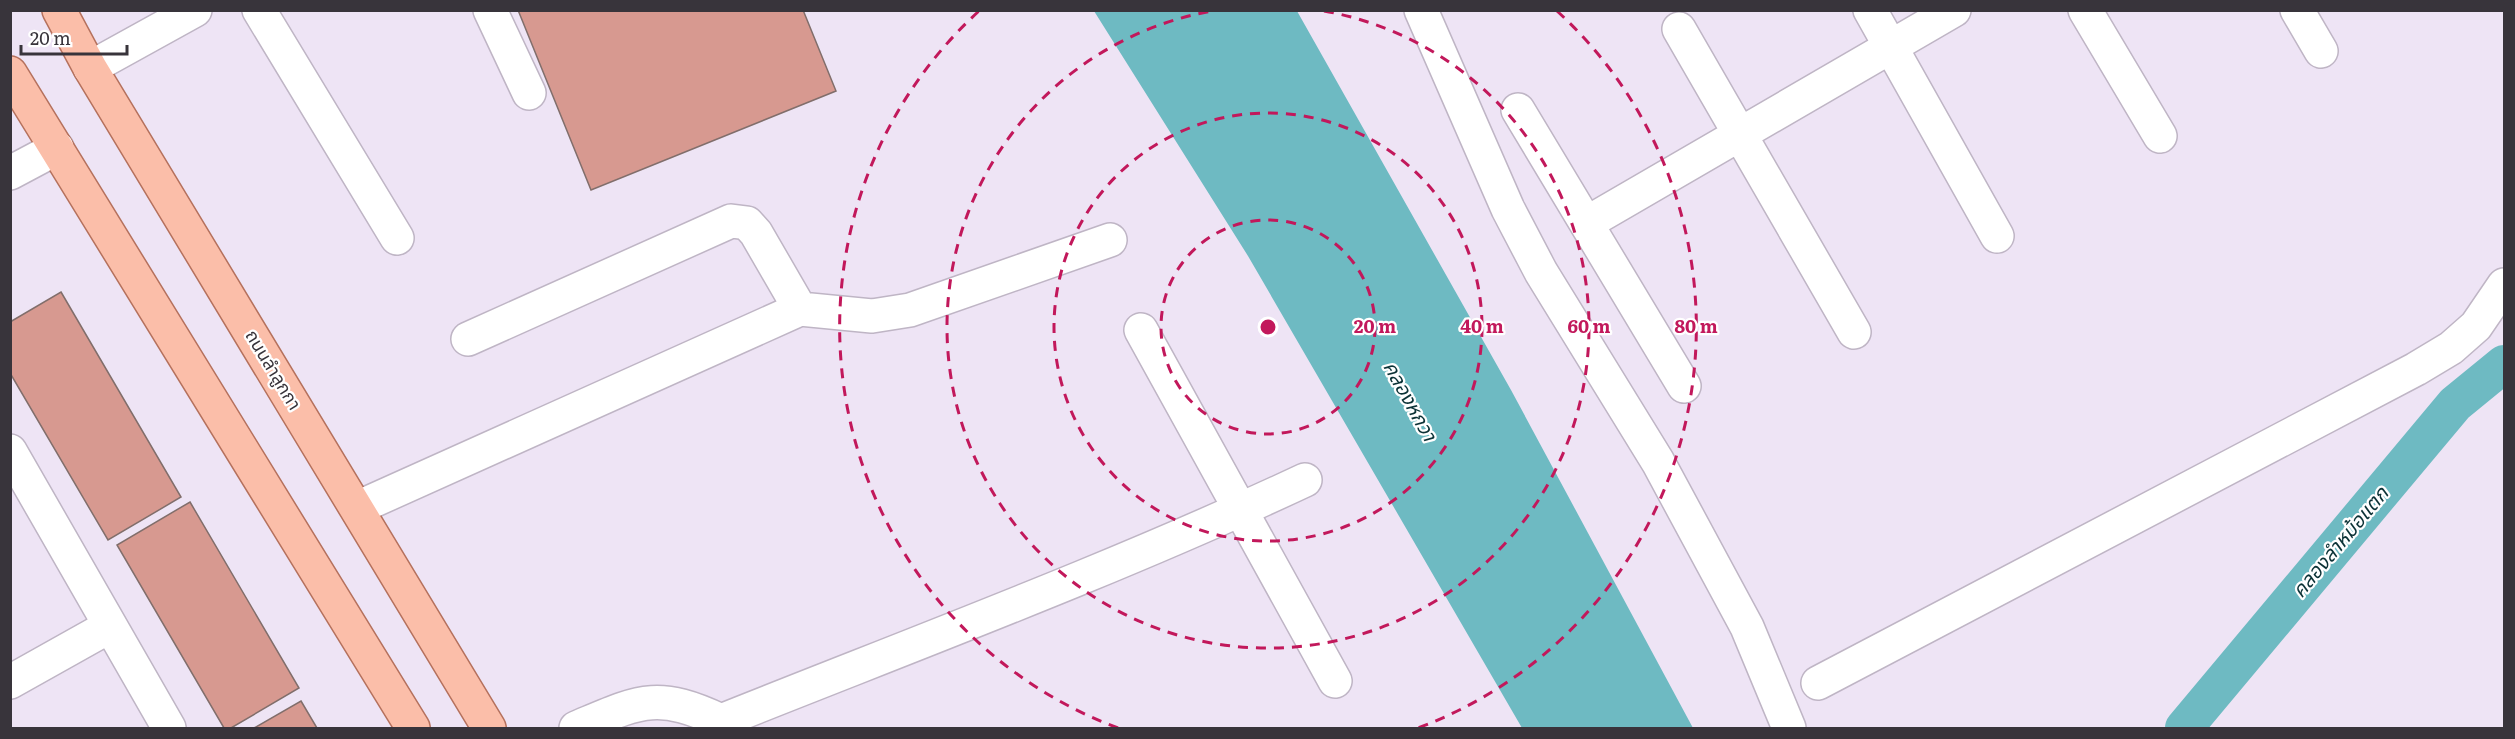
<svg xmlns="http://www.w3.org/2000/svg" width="2515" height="739" font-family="Literata,'Noto Sans Thai',serif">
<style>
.water{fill:#6ebac2}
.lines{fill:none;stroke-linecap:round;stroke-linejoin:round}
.canal{stroke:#6ebac2;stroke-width:38}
.building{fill:#d79990;stroke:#816e6b;stroke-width:1.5}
.minor-casing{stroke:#bfb5c5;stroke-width:36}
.major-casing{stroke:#b5715d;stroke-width:36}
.minor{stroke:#fff;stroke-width:33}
.major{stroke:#fbbea9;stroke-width:33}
.ring{fill:none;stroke:#c2185b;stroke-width:3;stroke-dasharray:10 8}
.labels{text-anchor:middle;stroke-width:4.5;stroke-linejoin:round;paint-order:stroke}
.street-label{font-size:18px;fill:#38343b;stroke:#fff}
.water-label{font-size:20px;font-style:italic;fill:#0b3236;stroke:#fff}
.centre{fill:#c2185b;stroke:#fff;stroke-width:3}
.ring-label{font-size:18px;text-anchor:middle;font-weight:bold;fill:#c2185b;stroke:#fff;stroke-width:4.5;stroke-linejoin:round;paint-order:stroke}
</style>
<rect width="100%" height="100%" fill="#eee4f5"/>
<path class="water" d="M1094 11H1297L1511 390 1693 728H1522L1248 256Z"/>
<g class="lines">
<path class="canal" d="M2184 728 2455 404 2504 364"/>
</g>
<path class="building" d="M518 10H803L836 91 591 190Z
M61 292 181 497 108 540 10 373V322Z
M190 502 299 688 231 728H224L117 545Z
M301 701 317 728H254Z"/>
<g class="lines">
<g class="minor-casing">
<path id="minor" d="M259 10 397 238
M490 10 529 93
M1421 10 1508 209 1541 272 1658 462 1747 627 1789 728
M1870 10 1997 236
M2085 10 2160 136
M2297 10 2321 51
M1679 29 1854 332
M90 68 195 10
M1518 110 1684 386
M10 173 57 148
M1587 223 1954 10
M1141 330 1335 681
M468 339 731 221 747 223 756 233 800 309
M10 451 169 728
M357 508 800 309 872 316 910 310 1110 240
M10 682 110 626
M1818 683 2416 369 2451 348 2476 326 2504 285
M576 728C638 702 656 690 721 721 916 643 1115 569 1305 480"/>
</g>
<g class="major-casing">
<path id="major" d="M59 10 90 68 489 728
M10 73 413 728"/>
</g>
<use href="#minor" class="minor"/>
<use href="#major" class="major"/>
</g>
<g class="ring">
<circle cx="1268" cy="327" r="107"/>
<circle cx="1268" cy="327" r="214"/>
<path d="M1324 11A321 321 0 1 1 1212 11"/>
<path d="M1118 728A428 428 0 0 1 979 11M1557 11A428 428 0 0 1 1418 728"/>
</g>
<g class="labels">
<g class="street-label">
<text transform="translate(273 370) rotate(59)" y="6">ถนนลำลูกกา</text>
</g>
<g class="water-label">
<text transform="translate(1410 401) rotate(61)" y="7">คลองหกวา</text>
<text transform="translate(2340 542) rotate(-50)" y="7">คลองลำหม้อแตก</text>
</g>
</g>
<circle cx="1268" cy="327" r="9" class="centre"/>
<g class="ring-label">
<text x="1375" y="333">20 m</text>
<text x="1482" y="333">40 m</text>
<text x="1589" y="333">60 m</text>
<text x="1696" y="333">80 m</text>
</g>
<rect width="2515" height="739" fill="none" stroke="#38343b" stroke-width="24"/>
<path d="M21 45v9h106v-9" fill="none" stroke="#38343b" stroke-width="3"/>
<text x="30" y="45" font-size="18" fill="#38343b" stroke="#ffffff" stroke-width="4.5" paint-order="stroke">20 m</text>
</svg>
